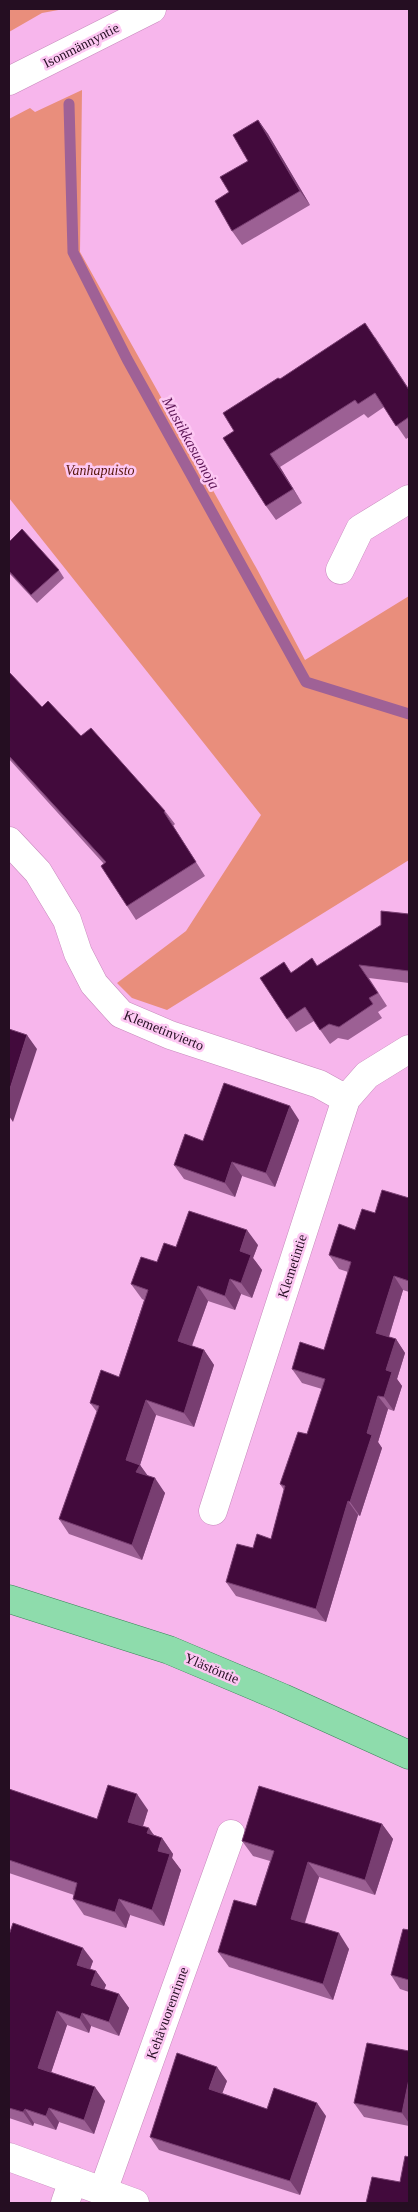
<svg xmlns="http://www.w3.org/2000/svg" width="418" height="2212" font-family="'Times New Roman',serif">
<style>
.green{fill:#e98e7c}
.lines{fill:none;stroke-linecap:round;stroke-linejoin:round}
.stream{stroke:#9f6196;stroke-width:11}
.minor-casing{stroke:#c789bc;stroke-width:29}
.major-casing{stroke:#388558;stroke-width:29}
.minor{stroke:#fff;stroke-width:28}
.major{stroke:#8edcac;stroke-width:28}
.wall{fill:#9c6094}
.shaded-wall{fill:#783e71}
.building{fill:#420a3c;stroke:#783e71}
.labels{text-anchor:middle;stroke-width:5;stroke-linejoin:round;paint-order:stroke}
.street-label{font-size:14px;fill:#250e22;stroke:#fdc8f3}
.park-label{font-size:14px;font-style:italic;fill:#58180d;stroke:#fdc8f3}
.water-label{font-size:15px;font-style:italic;fill:#5d1656;stroke:#fdc8f3}
</style>
<rect width="100%" height="100%" fill="#f7b6ec"/>
<path class="green" d="M9 9H64L42 13 9 32Z
M82 90 80 252 258 571 305 660 409 596V860L167 1010 132 998 117 983 186 931 261 815 9 498V119L30 108 35 112Z"/>
<g class="lines">
<path class="stream" d="M69 104 73 252 127 359 306 682 409 714"/>
<g class="minor-casing">
<path id="minor" d="M9 81 152 9
M340 570 360 529 409 499
M9 841 38 872 67 920 78 953 94 984 121 1014 170 1035 319 1084 346 1099
M213 1511 346 1099 367 1075 409 1049
M9 2157 135 2203
M103 2191 231 1834
M65 2203 73 2180"/>
</g>
<g class="major-casing">
<path id="major" d="M9 1599 169 1650 283 1698 409 1755"/>
</g>
<use href="#minor" class="minor"/>
<use href="#major" class="major"/>
</g>
<path class="wall" d="M258 120 268 134 310 205 242 245 232 231 248 161Z
M375 337 409 389V437L406 439 384 407 368 418 364 414 280 467 302 503 276 520 266 506 234 431 280 379Z
M9 542 59 570 64 578 37 603 9 573Z
M9 672 42 707 81 736 165 811 175 824 173 826 205 876 136 920 127 906 104 864 9 759Z
M409 914V983L369 978 387 1006 378 1012 382 1018 348 1040 338 1038 330 1044 314 1021 296 1032 287 1019 291 972 317 966Z
M299 1120 275 1187 242 1176 235 1197 184 1179 174 1165 203 1141Z
M409 1198V1292L403 1290 389 1337 396 1339 405 1353 397 1379 402 1386 394 1411 388 1409 378 1442 382 1448 360 1516 358 1515 326 1622 236 1596 226 1582 253 1548 271 1539 284 1490 280 1484 307 1434 322 1389 302 1383 292 1369 324 1350 348 1272 339 1269 329 1255 355 1230 375 1213Z
M258 1245 253 1258 262 1270 252 1298 241 1294 235 1310 208 1301 192 1346 204 1350 214 1365 194 1427 156 1415 140 1465 148 1476 165 1493 142 1560 69 1534 59 1519 97 1412 90 1403 119 1377 144 1300 142 1299 131 1284 157 1262 176 1247Z
M9 1789 97 1819 148 1810 143 1826 154 1835 162 1838 173 1854 172 1858 181 1870 164 1926 130 1915 126 1928 84 1915 73 1899 74 1895 9 1873Z
M382 1824 393 1839 375 1895 319 1877 305 1923 349 1949 333 2000 229 1967 218 1952 256 1906 270 1861 253 1856 242 1841Z
M409 1930V1992L400 1989 391 1975Z
M9 1935 93 1961 90 1969 96 1971 106 1985 104 1989 119 1994 129 2008 119 2036 91 2026 89 2033 67 2025 51 2072 105 2101 94 2134 59 2122 56 2130 34 2123 33 2126 9 2118Z
M409 2051V2126L364 2117 354 2103Z
M227 2081 222 2093 267 2109 326 2116 300 2195 159 2150 150 2137Z"/>
<path class="shaded-wall" d="M258 120 268 134 310 205 300 191Z
M270 454 280 467 302 503 293 489Z
M27 1035 37 1049 13 1122 9 1116V1092Z
M290 1106 299 1120 275 1187 266 1173Z
M232 1162 242 1176 235 1197 225 1183Z
M247 1230 258 1245 253 1258 262 1270 252 1298 241 1283 240 1251Z
M394 1276 403 1290 386 1346 376 1333Z
M230 1279 241 1294 235 1310 225 1296Z
M198 1286 208 1301 188 1356 178 1341Z
M396 1339 405 1353 397 1379 402 1386 394 1411 384 1397 386 1370Z
M204 1350 214 1365 194 1427 184 1413Z
M378 1396 388 1409 378 1442 382 1448 360 1516 350 1502 367 1433Z
M146 1400 156 1415 140 1465 150 1479 147 1487 126 1460Z
M155 1478 165 1493 142 1560 132 1545Z
M348 1501 358 1515 326 1622 316 1609Z
M137 1794 148 1810 139 1838 128 1822Z
M382 1824 393 1839 375 1895 365 1880Z
M149 1828 160 1844 147 1833Z
M162 1838 173 1854 172 1858 181 1870 164 1926 152 1910 158 1851Z
M308 1862 319 1877 301 1934 291 1919Z
M119 1899 130 1915 126 1928 115 1912Z
M339 1933 349 1949 333 2000 323 1984Z
M83 1948 93 1961 87 1978 77 1965Z
M96 1971 106 1985 101 1998 91 1985Z
M119 1994 129 2008 119 2036 109 2022Z
M57 2011 67 2025 48 2082 38 2068Z
M82 2013 91 2026 89 2033 80 2019Z
M217 2067 227 2081 219 2102 209 2089Z
M409 2079V2123L402 2113Z
M95 2087 105 2101 94 2134 84 2120Z
M317 2103 326 2116 300 2195 290 2181Z
M49 2108 59 2122 56 2130 46 2116Z
M25 2109 34 2123 33 2126 23 2112Z"/>
<path class="building" d="M258 120 300 191 232 231 215 201 229 192 220 177 248 161 233 135Z
M365 323 409 390V417L396 426 375 393 358 404 355 400 270 454 293 489 266 506 223 438 234 431 223 413 278 378 280 379Z
M22 529 59 570 31 595 9 571V542Z
M9 672 42 707 48 701 81 736 91 728 165 811 164 812 196 862 127 906 101 866 106 862 9 756Z
M381 911 409 914V971L359 965 378 993 369 998 373 1004 339 1027 329 1024 320 1030 305 1007 287 1019 260 978 284 962 291 973 312 958 317 966 381 925Z
M9 1029 27 1035 9 1092Z
M224 1083 290 1106 266 1173 232 1162 225 1183 174 1165 185 1134 203 1141Z
M382 1190 409 1198V1281L394 1276 376 1333 396 1339 386 1370 392 1372 384 1397 378 1396 367 1433 372 1435 350 1502 348 1501 316 1609 226 1582 237 1544 253 1548 257 1534 271 1539 285 1486 280 1484 298 1432 307 1434 325 1379 292 1369 300 1342 324 1350 351 1262 329 1255 339 1224 355 1230 362 1209 375 1213Z
M189 1211 247 1230 240 1251 251 1255 241 1283 230 1279 225 1296 198 1286 178 1341 204 1350 184 1413 146 1400 126 1460 140 1465 136 1472 155 1478 132 1545 59 1519 99 1406 90 1403 101 1370 119 1377 148 1290 131 1284 141 1257 157 1262 164 1243 176 1247Z
M108 1785 137 1794 128 1822 149 1828 147 1833 162 1838 158 1851 170 1854 152 1910 119 1899 115 1912 73 1899 77 1883 9 1860V1789L97 1819Z
M259 1786 382 1824 365 1880 308 1862 291 1919 339 1933 323 1984 218 1952 234 1900 256 1906 274 1851 242 1841Z
M13 1923 83 1948 77 1965 96 1971 91 1985 119 1994 109 2022 82 2013 80 2019 57 2011 38 2068 95 2087 84 2120 49 2108 46 2116 25 2109 23 2112 9 2108V1935Z
M403 1929 409 1930V1980L391 1975Z
M367 2043 409 2051V2079L402 2113 354 2103Z
M177 2053 217 2067 209 2089 267 2109 274 2088 317 2103 290 2181 150 2137Z
M405 2156 409 2157V2203H366L372 2177 400 2182Z"/>
<g class="labels">
<g class="street-label">
<text transform="translate(81 45) rotate(-27)" y="5">Isonmännyntie</text>
<text transform="translate(164 1030) rotate(22)" y="5">Klemetinvierto</text>
<text transform="translate(292 1266) rotate(-72)" y="5">Klemetintie</text>
<text transform="translate(212 1668) rotate(23)" y="5">Ylästöntie</text>
<text transform="translate(167 2013) rotate(-70)" y="5">Kehävuorenrinne</text>
</g>
<g class="park-label">
<text x="100" y="475">Vanhapuisto</text>
</g>
<g class="water-label">
<text transform="translate(191 443) rotate(61)" y="5">Mustikkasuonoja</text>
</g>
</g>
<rect width="418" height="2212" fill="none" stroke="#250e22" stroke-width="20"/>
</svg>
